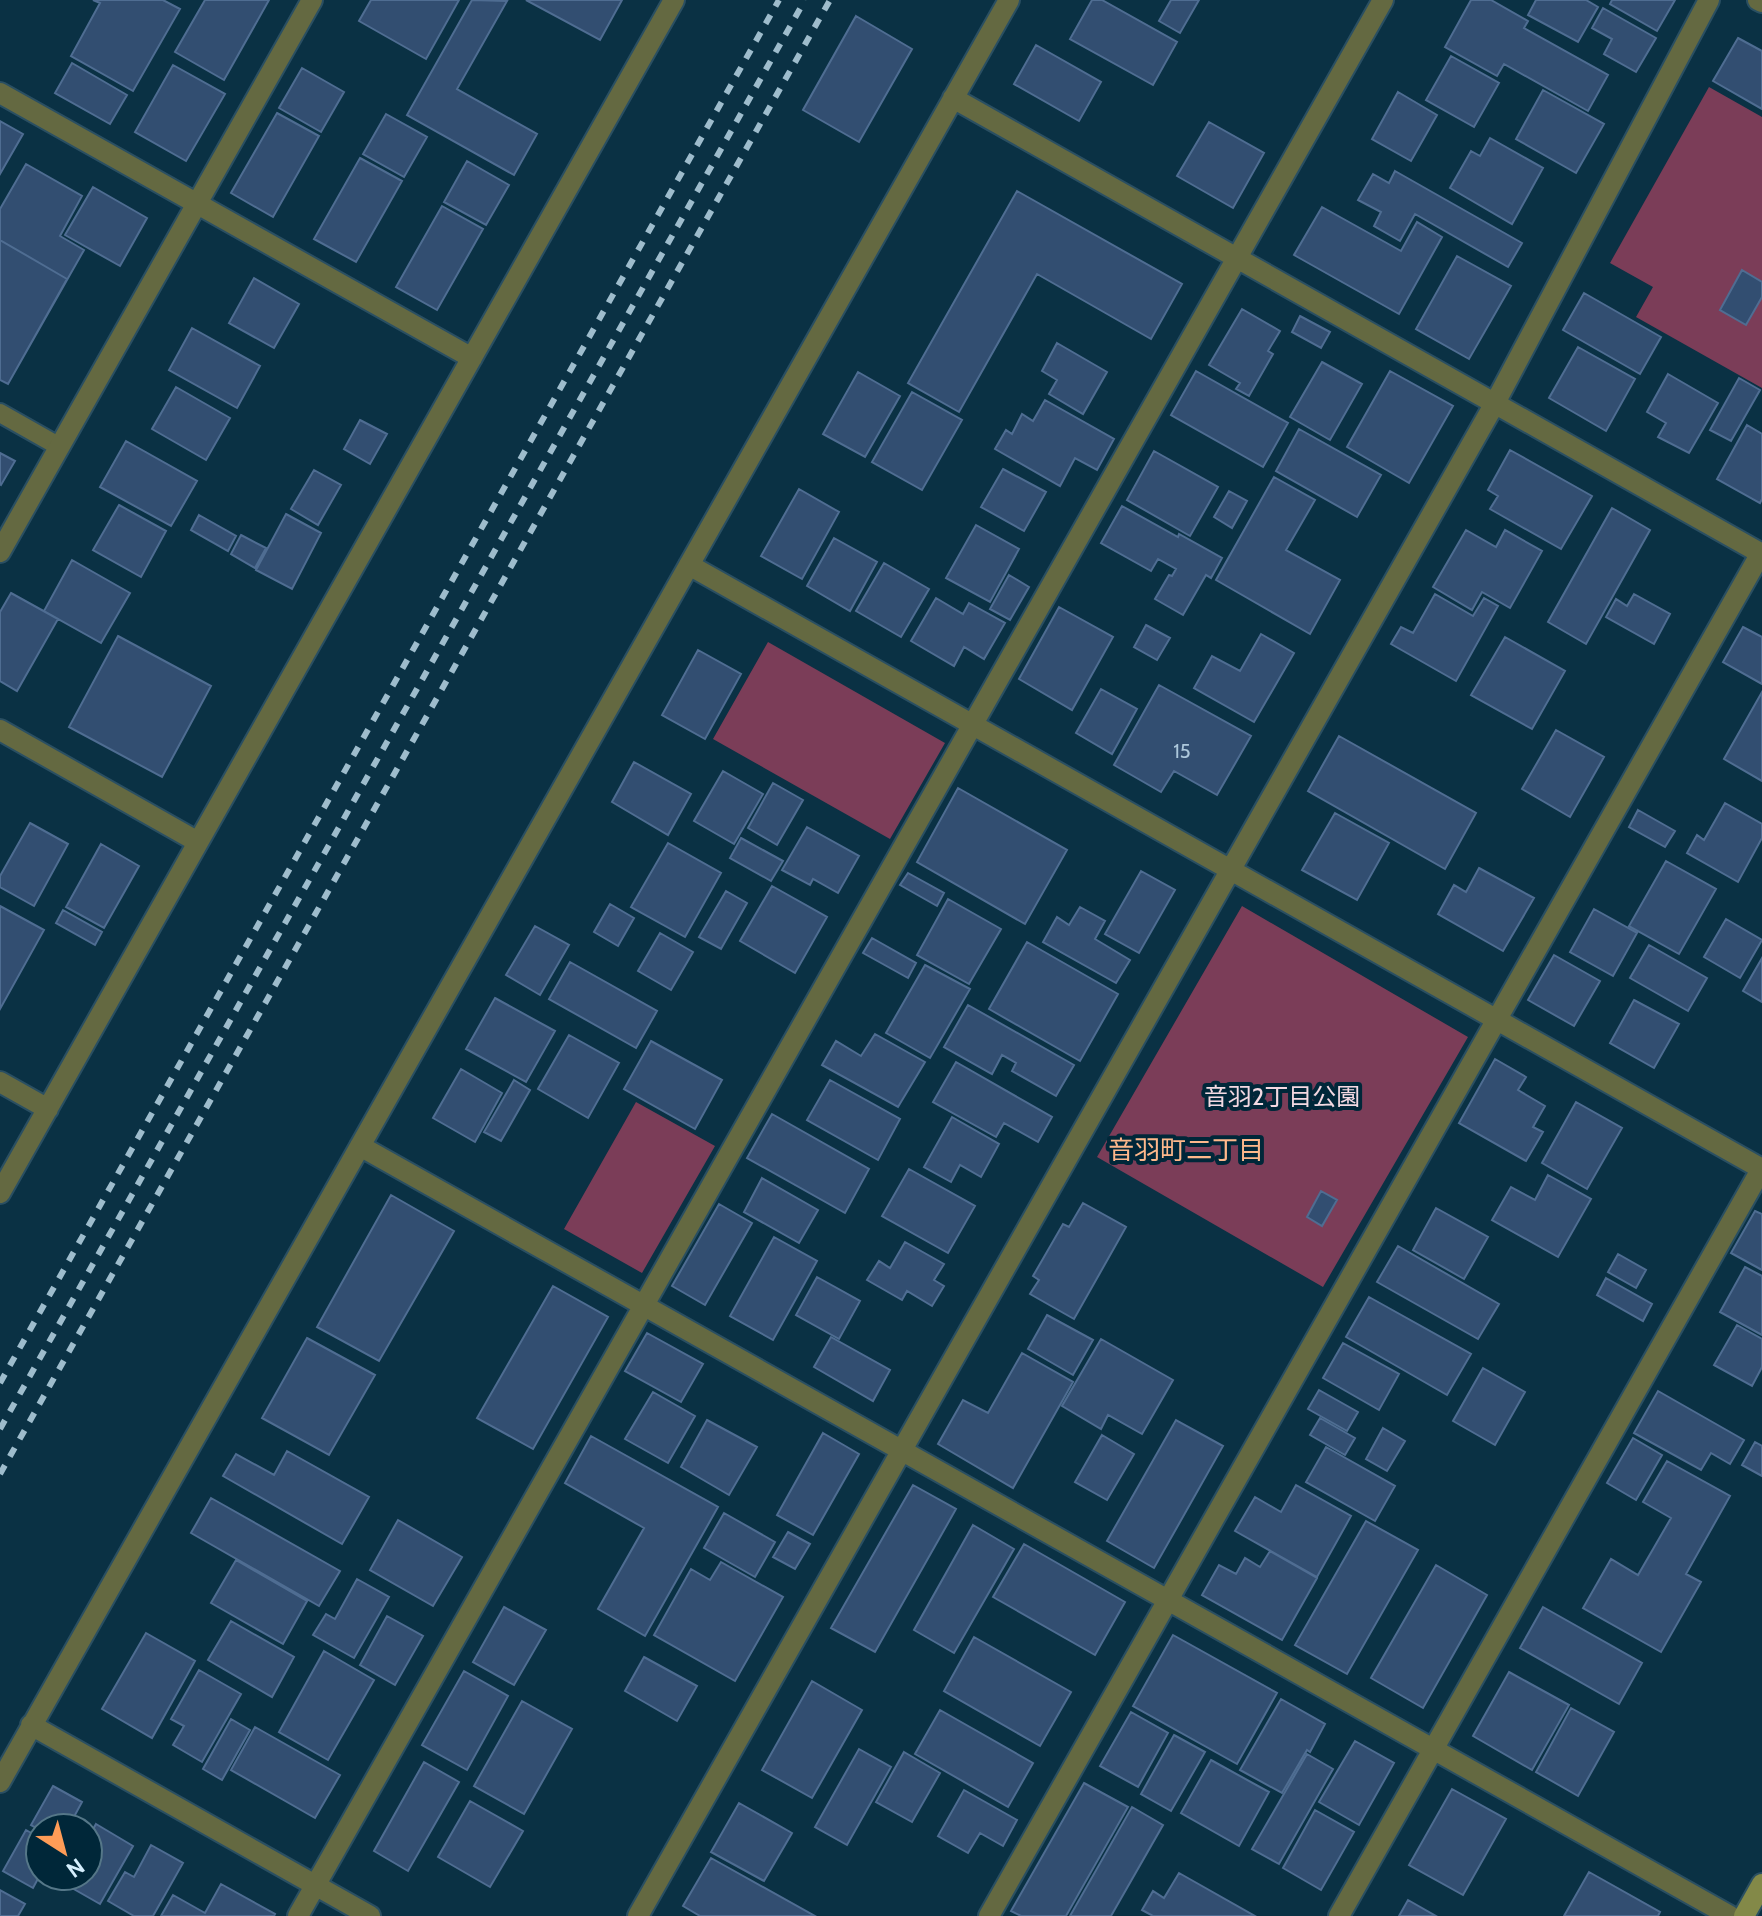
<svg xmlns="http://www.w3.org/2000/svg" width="1762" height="1916" font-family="Cabin,'Noto Sans JP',sans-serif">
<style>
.green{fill:#7b3d58}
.building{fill:#324e71;stroke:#4f6d92;stroke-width:2}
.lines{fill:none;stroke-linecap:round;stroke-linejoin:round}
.lane-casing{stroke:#2a4f62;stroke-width:22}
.street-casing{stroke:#2a4f62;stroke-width:24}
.secondary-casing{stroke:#2a4f62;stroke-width:24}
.lane{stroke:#646941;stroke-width:18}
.street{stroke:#646941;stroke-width:20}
.secondary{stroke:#838948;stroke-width:20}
.rail{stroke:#9ebccc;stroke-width:6;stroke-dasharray:10 10;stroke-linecap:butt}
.labels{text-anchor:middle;stroke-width:8;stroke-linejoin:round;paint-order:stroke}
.number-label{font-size:20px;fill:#acc7db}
.park-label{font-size:24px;fill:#f3d9e2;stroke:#002739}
.neighbourhood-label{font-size:26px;fill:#fdb88b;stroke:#002739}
</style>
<rect width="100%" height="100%" fill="#0a3144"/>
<path class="green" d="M1709 87 1762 117V388L1636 317 1653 287 1610 263Z
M768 642 945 743 890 839 713 739Z
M1242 906 1468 1037 1323 1287 1097 1157Z
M636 1102 715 1146 642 1273 564 1229Z"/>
<path class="building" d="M93 0H163L180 9 133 91 71 56 100 3Z
M205 0H269L224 80 175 52Z
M371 0H459L426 59 359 21Z
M472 0 507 1 457 89 537 134 514 175 407 115Z
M526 0H622L600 40Z
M1092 0H1102L1177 42 1153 85 1070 39Z
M1171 0H1199L1180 33 1159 21Z
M1471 0H1491L1528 21 1524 28 1608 75 1588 111 1504 64 1497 76 1445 47Z
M1536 0H1586L1598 7 1578 42 1528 15Z
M1612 0H1675L1657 31 1610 4Z
M1603 8 1656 38 1636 72 1604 54 1612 39 1592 28Z
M856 16 912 49 859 142 803 110Z
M1738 38 1762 51V109L1713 81Z
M1036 45 1101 82 1079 121 1014 84Z
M1451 56 1499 83 1474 127 1426 100Z
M72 63 127 95 110 124 55 93Z
M173 65 225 94 186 161 135 132Z
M302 68 344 92 321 132 279 108Z
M1543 90 1604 124 1576 173 1516 139Z
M1398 92 1437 115 1411 161 1372 139Z
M277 113 319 136 273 217 231 193Z
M386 114 427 137 404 177 363 154Z
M0 121 23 134 0 174Z
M1209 122 1264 153 1233 208 1177 176Z
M1490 138 1543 168 1512 224 1450 188 1471 151 1480 156Z
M360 158 402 181 356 262 314 239Z
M467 161 509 185 486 225 444 202Z
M26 164 82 196 60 236 84 250 8 384 0 380V209Z
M1395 171 1522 243 1508 267 1415 214 1400 241 1374 226 1381 212 1358 200 1373 174 1389 183Z
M93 187 147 218 120 266 65 235Z
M1017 191 1182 284 1151 339 1037 274 959 412 908 383Z
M442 206 483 229 437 310 396 287Z
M1322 207 1401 251 1417 222 1442 237 1399 314 1294 255Z
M0 240 67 279 8 384 0 380Z
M1457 256 1511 286 1469 359 1416 329Z
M1742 270 1762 282V297L1746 325 1720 310Z
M254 278 299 304 274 348 229 323Z
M1584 293 1661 337 1640 374 1563 330Z
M1242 309 1280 331 1268 351 1273 354 1249 396 1236 389 1240 383 1209 365Z
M1300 316 1330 332 1321 348 1292 332Z
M192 328 260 366 237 408 169 370Z
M1057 343 1107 372 1083 414 1049 394 1057 380 1042 371Z
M1578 347 1635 379 1606 431 1549 398Z
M1322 362 1362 384 1330 440 1290 417Z
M1196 371 1288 423 1263 467 1171 415Z
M1390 371 1453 406 1409 483 1347 447Z
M858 372 900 396 865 457 823 434Z
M1668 374 1718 403 1689 453 1658 437 1666 423 1647 412Z
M1739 378 1760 390 1731 441 1710 430Z
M176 387 230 418 206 460 152 429Z
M912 392 962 420 922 490 872 462Z
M1045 400 1114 439 1097 470 1075 458 1060 486 995 449 1006 430 1012 434 1022 414 1033 421Z
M360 420 387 434 370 464 344 449Z
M1747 425 1762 434V499L1760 503 1717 479Z
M1299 429 1381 475 1357 517 1276 471Z
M126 441 197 481 171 526 100 487Z
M1510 450 1592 496 1561 549 1490 509 1498 496 1488 490Z
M1154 451 1218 487 1190 536 1127 500Z
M0 453 15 461 1 485 0 484Z
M1003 469 1046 492 1024 531 981 507Z
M314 470 341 485 318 525 291 509Z
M1274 477 1315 500 1286 550 1340 580 1310 634 1216 580Z
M799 489 839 512 802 579 761 556Z
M1229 491 1247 501 1232 528 1214 517Z
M119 505 166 531 141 577 93 550Z
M1122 506 1178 537 1179 534 1222 558 1211 578 1206 575 1183 615 1155 599 1169 575 1172 576 1176 569 1158 559 1151 571 1101 543Z
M1612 508 1650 530 1586 644 1548 622Z
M286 514 321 533 292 589 256 570Z
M199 515 236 536 228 551 191 530Z
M976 525 1019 549 990 602 946 578Z
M1466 530 1496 547 1505 530 1542 551 1510 608 1482 592 1472 610 1433 587Z
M241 535 266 548 255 568 231 554Z
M834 538 877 562 850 611 807 586Z
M72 560 130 593 101 643 44 611Z
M884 563 929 589 901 637 856 611Z
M1009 575 1029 587 1010 620 990 609Z
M11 593 58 619 17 691 0 681V612Z
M1435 594 1473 616 1484 598 1498 606 1456 681 1391 644 1401 627 1413 633Z
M1634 594 1670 614 1654 644 1606 617 1616 599 1627 606Z
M936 598 963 614 969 603 1005 623 984 659 964 647 954 666 911 641Z
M1059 607 1113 637 1072 710 1019 679Z
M1146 625 1170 638 1157 660 1134 647Z
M1743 627 1762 637V684L1723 662Z
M1261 634 1294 653 1254 722 1194 688 1212 656 1240 671Z
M118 636 211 686 162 777 69 727Z
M1505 637 1565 671 1532 729 1471 695Z
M698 650 741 674 705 739 662 715Z
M1159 685 1251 736 1217 795 1174 771 1161 792 1114 765Z
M1101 689 1137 709 1112 754 1076 733Z
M1762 692V781L1724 759Z
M1556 730 1604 757 1570 817 1522 789Z
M1339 736 1476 813 1445 869 1308 791Z
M634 762 691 794 668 835 612 802Z
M723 771 763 794 734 844 694 821Z
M773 783 803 800 777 845 748 828Z
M958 788 1067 850 1025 924 917 862Z
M1725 803 1762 824V838L1738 882 1687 853 1697 835 1704 840Z
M1638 810 1675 831 1665 847 1629 827Z
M1335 813 1389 843 1357 900 1302 870Z
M30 823 68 844 34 906 0 887V876Z
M807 827 859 856 838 893 813 879 810 885 782 870Z
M741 838 783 861 771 881 730 858Z
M668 843 721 873 685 937 631 907Z
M101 844 139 866 104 928 66 907Z
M1666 861 1716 889 1679 954 1629 926Z
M1479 868 1534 898 1503 951 1438 914 1454 885 1466 892Z
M1141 871 1175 890 1139 953 1105 934Z
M908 873 944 893 937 906 900 885Z
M772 886 827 917 795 973 740 941Z
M726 891 747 903 721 949 699 937Z
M948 899 1001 929 969 984 917 955Z
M610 904 634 918 618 946 594 932Z
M0 906 44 930 0 1009Z
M1080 907 1105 921 1095 939 1130 960 1116 983 1043 942 1057 917 1069 925Z
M1594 909 1637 933 1613 976 1570 952Z
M63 910 102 932 95 945 56 923Z
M1726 919 1762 940 1740 978 1704 957Z
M535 926 569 945 540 995 506 975Z
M660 933 693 952 671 990 638 971Z
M872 938 916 963 908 978 863 953Z
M1027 942 1118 994 1080 1061 989 1009Z
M1649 945 1707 978 1688 1011 1630 978Z
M1554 955 1600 981 1574 1026 1528 1000Z
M1762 958V1002L1743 991Z
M570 962 657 1011 636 1048 549 999Z
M925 965 970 989 930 1058 886 1033Z
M495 998 555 1031 526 1082 466 1049Z
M1634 1000 1679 1024 1654 1068 1610 1043Z
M968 1005 1074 1065 1056 1096 1012 1071 1016 1063 1002 1055 992 1074 944 1047Z
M875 1034 925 1062 898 1107 822 1065 836 1041 861 1056Z
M569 1035 619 1063 588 1118 538 1089Z
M651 1041 722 1080 695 1129 624 1089Z
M1495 1059 1526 1077 1518 1090 1545 1106 1533 1127 1543 1132 1526 1161 1459 1123Z
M956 1062 1052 1117 1038 1142 1004 1123 996 1137 933 1102Z
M461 1069 502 1093 475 1142 433 1118Z
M514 1080 530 1090 501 1141 484 1132Z
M830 1080 900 1119 878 1160 807 1120Z
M1576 1102 1622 1128 1587 1189 1542 1163Z
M772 1114 869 1169 845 1213 747 1158Z
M952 1117 999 1144 981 1177 960 1165 951 1182 924 1167Z
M909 1169 975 1206 948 1253 882 1216Z
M1548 1175 1591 1199 1558 1257 1492 1220 1511 1187 1535 1200Z
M762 1178 818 1210 799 1243 744 1212Z
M1321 1191 1337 1200 1322 1226 1307 1217Z
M391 1195 454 1231 379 1361 317 1327Z
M1083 1203 1126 1227 1074 1319 1030 1294 1039 1280 1033 1276 1063 1224 1069 1227Z
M719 1204 752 1223 705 1305 672 1286Z
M1436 1208 1488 1237 1464 1279 1413 1250Z
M1755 1211 1762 1214V1270L1731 1253Z
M774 1237 817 1261 773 1340 730 1316Z
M905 1242 944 1264 934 1280 944 1286 932 1306 907 1291 902 1300 867 1280 879 1261 890 1268Z
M1398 1246 1499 1304 1478 1339 1377 1282Z
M1618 1254 1646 1270 1636 1288 1608 1272Z
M1745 1267 1762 1276V1335L1720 1312Z
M817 1277 860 1301 839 1339 796 1315Z
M1606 1278 1652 1304 1643 1321 1597 1295Z
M553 1286 608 1317 533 1449 477 1418Z
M1369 1297 1471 1354 1447 1395 1346 1337Z
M1047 1315 1093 1340 1073 1375 1028 1349Z
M1737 1325 1762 1339V1367L1752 1386 1714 1365Z
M647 1333 703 1364 681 1402 625 1371Z
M831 1337 890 1370 873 1401 814 1367Z
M307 1338 375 1375 329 1455 262 1418Z
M1101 1339 1173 1380 1142 1434 1108 1415 1101 1429 1062 1406Z
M1343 1343 1399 1374 1379 1410 1323 1378Z
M1022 1353 1073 1382 1013 1488 938 1444 963 1400 988 1413Z
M1483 1368 1525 1392 1495 1445 1453 1421Z
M1319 1390 1358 1412 1347 1431 1308 1409Z
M1658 1391 1744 1440 1730 1464 1711 1453 1701 1470 1634 1433Z
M653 1392 695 1416 668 1463 625 1439Z
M1320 1418 1355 1438 1345 1455 1310 1435Z
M707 1420 757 1447 729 1495 681 1467Z
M1176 1420 1223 1446 1154 1568 1107 1541Z
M1383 1428 1405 1441 1387 1471 1366 1459Z
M823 1433 859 1454 813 1535 777 1515Z
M1102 1435 1134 1454 1107 1500 1075 1482Z
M591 1436 718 1507 645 1636 598 1609 644 1528 565 1483Z
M1633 1438 1662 1455 1636 1500 1607 1483Z
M1755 1442 1762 1446V1476L1742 1465Z
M1326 1447 1395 1486 1375 1521 1306 1482Z
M287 1451 369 1497 342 1544 223 1476 236 1454 274 1475Z
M1667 1461 1730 1496 1686 1574 1701 1582 1661 1652 1583 1608 1611 1559 1638 1575 1671 1518 1643 1502Z
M913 1485 956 1509 875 1652 831 1628Z
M1296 1485 1351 1516 1317 1577 1235 1531 1255 1497 1281 1512Z
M211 1498 340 1571 319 1606 191 1533Z
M724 1513 775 1542 755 1577 704 1548Z
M398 1520 462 1557 433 1606 370 1570Z
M1366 1521 1418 1550 1347 1674 1295 1645Z
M973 1525 1014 1549 954 1653 914 1630Z
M788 1532 810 1544 795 1569 773 1557Z
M1024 1544 1125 1602 1095 1655 993 1597Z
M1270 1551 1317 1578 1282 1640 1202 1595 1219 1565 1236 1574 1245 1558 1260 1567Z
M236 1560 307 1601 283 1644 211 1603Z
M721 1562 783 1597 735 1681 654 1635 691 1569 710 1580Z
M1436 1565 1487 1595 1423 1708 1371 1678Z
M357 1579 389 1597 354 1658 313 1635 326 1614 335 1619Z
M504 1607 546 1630 514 1685 473 1662Z
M1543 1607 1642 1663 1619 1704 1520 1648Z
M387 1616 423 1636 395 1685 360 1665Z
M231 1621 294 1657 272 1697 208 1660Z
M146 1633 195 1661 152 1738 102 1709Z
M1173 1635 1277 1693 1237 1764 1133 1706Z
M974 1637 1071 1692 1040 1746 944 1691Z
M324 1651 374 1680 328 1760 279 1732Z
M644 1657 697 1686 677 1721 625 1691Z
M199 1670 241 1694 202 1762 173 1745 184 1726 171 1719Z
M464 1671 508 1696 467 1770 422 1745Z
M1509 1672 1569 1705 1532 1770 1473 1736Z
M812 1681 862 1710 812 1798 762 1770Z
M1281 1699 1325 1724 1310 1752 1307 1750 1282 1793 1240 1770Z
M522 1701 572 1729 524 1814 474 1786Z
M1571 1708 1614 1732 1578 1796 1536 1772Z
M940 1710 1033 1763 1008 1807 915 1754Z
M1131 1712 1168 1733 1138 1787 1100 1766Z
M231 1719 250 1730 222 1780 203 1769Z
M255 1727 340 1775 315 1818 231 1770Z
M1174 1735 1205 1752 1171 1811 1141 1794Z
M1355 1741 1394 1763 1359 1825 1319 1802Z
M859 1749 891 1767 847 1845 815 1827Z
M904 1752 940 1773 912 1822 876 1802Z
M1307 1754 1333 1769 1279 1864 1252 1849Z
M1211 1760 1269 1792 1239 1846 1181 1813Z
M424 1762 459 1782 408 1871 374 1851Z
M1084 1783 1128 1807 1066 1916H1021L1011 1911Z
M53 1786 82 1802 68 1828 40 1830 31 1825Z
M1452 1789 1506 1819 1463 1895 1409 1865Z
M964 1790 1017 1820 1003 1846 980 1833 968 1853 938 1836Z
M470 1801 523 1831 490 1887 438 1857Z
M739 1803 792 1833 764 1881 711 1852Z
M1132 1807 1163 1825 1111 1916H1070Z
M1315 1810 1354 1832 1321 1890 1283 1868Z
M96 1824 133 1846 100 1904 51 1876H88V1838Z
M26 1830 40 1838V1875L33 1888 3 1871Z
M151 1845 183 1863 153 1916H134L108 1901 125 1872 134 1877Z
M711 1858 815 1916H700L683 1906Z
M1589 1872 1660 1912 1658 1916H1564Z
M1179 1873 1255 1916H1153L1142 1910 1153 1891 1164 1898Z
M221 1884 275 1914 274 1916H161L173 1895 205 1913Z
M0 1890 25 1904 18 1916H0Z
M1408 1900 1436 1916H1399Z"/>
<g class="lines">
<g class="lane-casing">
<path id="lane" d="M0 413 60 447"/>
</g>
<g class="street-casing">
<path id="street" d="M1758 0 1762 2
M0 93 472 358
M953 98 1762 554
M0 552 312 0
M689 565 1762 1169
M0 730 198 842
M0 1082 48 1109
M360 1146 1730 1916
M0 1193 674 0
M31 1725 370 1916
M0 1782 1009 0
M298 1916 1383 0
M638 1916 1495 403 1709 0
M989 1916 1761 553
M1339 1916 1762 1168"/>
</g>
<g class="secondary-casing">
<path id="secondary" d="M1744 1916 1762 1884"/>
</g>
<use href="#lane" class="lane"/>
<use href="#street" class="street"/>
<use href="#secondary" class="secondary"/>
<path class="rail" d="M0 1383 779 0
M0 1429 805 0
M0 1474 830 0"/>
</g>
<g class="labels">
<g class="number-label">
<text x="1182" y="758">15</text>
</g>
<g class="park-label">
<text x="1282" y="1105">音羽2丁目公園</text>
</g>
<g class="neighbourhood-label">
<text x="1186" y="1159">音羽町二丁目</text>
</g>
</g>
<g transform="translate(64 1852) rotate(144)"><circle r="38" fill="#002739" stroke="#557788" stroke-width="2"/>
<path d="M0-6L14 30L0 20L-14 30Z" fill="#fe9c57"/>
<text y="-12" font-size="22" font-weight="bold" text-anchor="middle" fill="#d5effe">N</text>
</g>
</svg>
